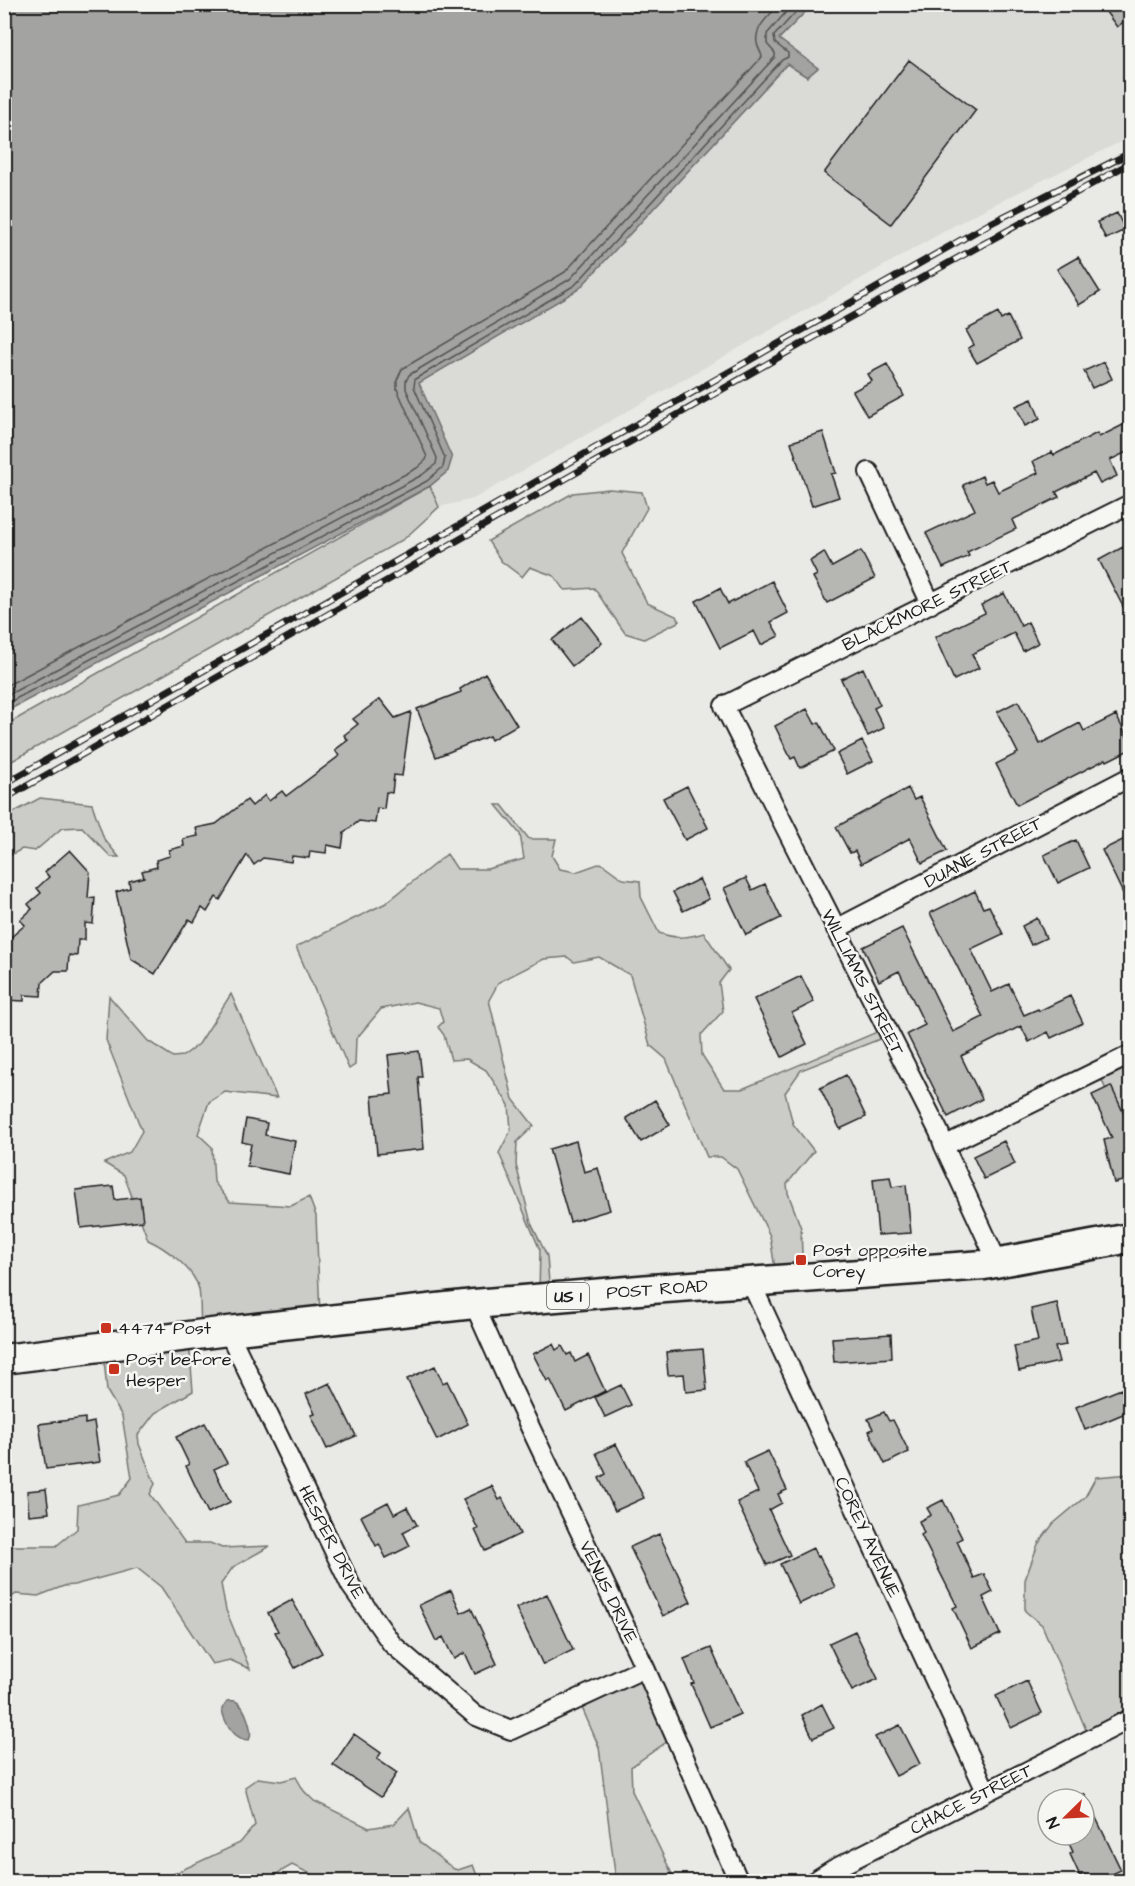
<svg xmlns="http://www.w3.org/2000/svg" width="1135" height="1886" font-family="'Architects Daughter',sans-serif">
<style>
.built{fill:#dadad6}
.green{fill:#cbcbc7;stroke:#747472;stroke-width:1.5}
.water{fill:#a3a3a1;stroke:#6d6d6c;stroke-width:1.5}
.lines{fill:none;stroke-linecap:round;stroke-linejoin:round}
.shore{stroke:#525251;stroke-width:1.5}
.building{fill:#b6b6b3;stroke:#1c1c1c;stroke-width:1.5}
.street-casing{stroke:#1c1c1c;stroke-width:22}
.primary-casing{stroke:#1c1c1c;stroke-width:33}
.street{stroke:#f6f6f2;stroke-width:18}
.primary{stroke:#f6f6f2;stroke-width:28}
.rail-casing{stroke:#1c1c1c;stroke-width:7}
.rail{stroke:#f6f6f2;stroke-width:4.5;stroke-dasharray:14;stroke-linecap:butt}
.poi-dot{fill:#c8321e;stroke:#f6f6f2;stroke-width:2}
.labels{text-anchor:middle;stroke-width:5;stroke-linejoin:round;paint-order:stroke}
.shield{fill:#f6f6f2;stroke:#5d5d5c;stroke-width:1.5}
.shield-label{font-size:16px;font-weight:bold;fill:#1c1c1c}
.street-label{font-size:18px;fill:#1c1c1c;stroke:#f6f6f2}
.poi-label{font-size:18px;fill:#1c1c1c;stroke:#f6f6f2;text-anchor:start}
</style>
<rect width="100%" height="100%" fill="#e9e9e5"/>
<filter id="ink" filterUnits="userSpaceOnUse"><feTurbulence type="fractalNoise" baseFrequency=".0167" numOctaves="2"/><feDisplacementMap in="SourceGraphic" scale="12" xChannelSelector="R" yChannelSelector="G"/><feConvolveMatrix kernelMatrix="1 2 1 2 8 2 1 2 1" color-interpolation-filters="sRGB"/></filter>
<g filter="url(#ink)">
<path class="built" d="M812 5H1130V137L973 215 473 499 439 507 430 486 448 471 419 384 579 289 788 63 818 67 779 39Z"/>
<path class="green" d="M430 486 439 507 404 539 5 765 4 726Z
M609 489 642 492 647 508 622 553 647 603 676 616 680 621 644 639 625 633 594 588 565 590 554 576 530 567 522 577 501 561 488 541 573 493Z
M40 798 92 804 104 839 119 857H111L82 827 62 828 35 851 22 849 5 858V817Z
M496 805H502L529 839H556L552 856 560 869 576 872 601 863 623 879 640 881 641 897 659 933C676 939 687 938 704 933L729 970 719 983 723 1011 701 1035 702 1055 724 1089H742L884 1029 885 1037 801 1070 785 1093 793 1124 814 1151 787 1184 788 1193 801 1228 803 1280 777 1282 770 1236 737 1169 721 1157H707L666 1059 650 1045 630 975 599 957 574 962 567 957 544 959 499 982 489 1000 513 1099 534 1126 517 1142 516 1165 531 1223 547 1256 550 1297 539 1293 540 1250 499 1153 511 1130 509 1105 486 1070 467 1059 451 1060 444 1035 438 1027 443 1022 439 1008 415 1002 381 1009 356 1039 355 1065 349 1069 296 947 386 903 447 854 457 869H487L524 859 520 834Z
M231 994 277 1098 225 1092 209 1102 198 1134 212 1147 214 1182 230 1202 291 1206 309 1197 316 1216 320 1315 201 1332C200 1318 201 1303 199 1289 194 1269 166 1248 148 1240L124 1175 104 1163 130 1152 142 1131 106 1040 109 996 148 1041 173 1057 183 1056 199 1044Z
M1130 1056V1111L1116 1114 1099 1073Z
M189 1341 193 1391 155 1413 138 1435 139 1444 155 1484 150 1494 185 1543H210L222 1548 270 1546 233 1567 221 1584 226 1610 250 1669 230 1660 212 1664 161 1587 137 1568 74 1585 64 1586 38 1596 16 1594 5 1602 4 1546H56L77 1529 78 1505 119 1495 132 1478 122 1416 107 1391 103 1349Z
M1130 1474V1729L1092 1744 1042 1625 1025 1611V1580L1038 1544 1053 1524 1085 1497 1096 1477Z
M645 1673 675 1736 631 1767 632 1791 673 1876 671 1881H616L599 1747 580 1703Z
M296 1777 304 1791 314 1801 369 1828 394 1824 409 1808 419 1842 454 1869 458 1870 473 1865 479 1881H326L292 1865 264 1881H150L149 1878 167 1877 240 1843 255 1825 245 1787 258 1778 281 1781Z"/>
<path class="water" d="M5 4 812 5 779 39 818 68 807 77 787 64 579 289 419 383 452 458 448 471 430 486 5 712Z
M227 1701C231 1701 234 1700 237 1702 245 1707 254 1732 249 1740 234 1740 224 1722 222 1709Z"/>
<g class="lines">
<path class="shore" d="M4 687 417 468 426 460 427 457 397 389V380L402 369 565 272 762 57C762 53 758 49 757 43 754 27 770 15 780 4
M4 697 422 475 436 464 437 458 406 389V381L409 375 570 279 775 57V53L767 44V34L793 4
M4 705 427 481 443 467 445 458 414 387 415 379 575 285 782 60 788 57V53L775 43 774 36 803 4"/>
</g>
<path class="building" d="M1100 4H1131V16L1117 27Z
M909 60 976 110 891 224 824 173Z
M1117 213 1125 230 1106 239 1097 222Z
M1078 257 1100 292 1079 305 1057 269Z
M998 313 1001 320 1008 316 1020 340 977 363 968 348 974 345 966 330Z
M1104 362 1112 379 1092 388 1084 371Z
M887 364 904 396 867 416 853 391 872 381 868 374Z
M1032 399 1040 419 1025 426 1016 406Z
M1131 421V450L1110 460 1117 476 1100 484 1094 473 1056 492 1059 497 1012 520 1016 529 967 552 969 556 943 568 926 533 975 510 963 485 982 476 985 483 992 480 998 492 1038 473 1033 461 1052 452 1054 455 1097 433 1099 437Z
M823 432 836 473 831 474 839 497 812 506 791 442Z
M1123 547 1131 561V622L1099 560Z
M861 551 875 578 827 603 813 577 817 575 810 561 824 552 832 567Z
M772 581 788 613 771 622 779 636 761 645 754 631 720 648 696 601 720 588 728 604Z
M1004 593 1021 626 1028 622 1038 643 1023 651 1014 633 972 654 979 668 954 680 935 637 985 613 981 605Z
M582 617 602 643 572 666 552 640Z
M863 668 880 705 874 708 884 728 868 736 841 679Z
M485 673 517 725 491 740 489 736 436 757 417 709 461 692 460 689Z
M380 699 395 718 411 712 402 776 394 775 392 793 386 792 384 809 377 808 375 823 359 821 344 833 342 848 327 845 326 853 310 851 309 858 292 856 291 862 263 858 254 865 247 855 220 900 216 897 207 912 202 908 194 922 189 919 155 974 131 959 116 892 130 888 129 881 144 877 142 871 157 867 156 860 170 856 169 850 184 846 183 839 198 836 196 828 216 824 247 800 252 806 265 795 269 801 282 791 286 796 339 756 335 750 348 740 344 735 358 724 353 719Z
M1018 701 1040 744 1080 723 1084 731 1116 715 1131 745V749L1107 761 1106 759 1017 805 996 764 1018 753 997 712Z
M807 709 815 724 819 722 834 751 800 768 795 757 791 759 775 726Z
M862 741 873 761 847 774 837 754Z
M687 786 708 828 685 840 663 798Z
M908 788 914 800 920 797 947 851 922 863 910 838 861 864 855 851 850 853 836 827Z
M1131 836V910L1102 850Z
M1076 840 1089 868 1058 883 1044 855Z
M70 850 90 872 88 898 95 897 93 924 85 923V940H78L77 956 69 955 68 971H55L42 983 41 996 24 995V1001L4 1000V943L25 925 20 920 32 909 28 904 41 893 37 888 49 877 45 872Z
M746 878 752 890 765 884 781 918 746 935 724 888Z
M699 879 709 899 683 911 673 892Z
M975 891 983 908 989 906 1003 934 971 949 992 992 1009 984 1024 1015 1038 1009 1039 1011 1070 996 1083 1023 1051 1038 1048 1032 1029 1042 1021 1026 961 1056 982 1099 948 1117 907 1034 925 1025 899 971 879 981 863 947 902 928 953 1032 983 1017 930 913Z
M1037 918 1046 938 1031 945 1022 926Z
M801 976 814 1002 792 1013 807 1044 782 1057 754 999Z
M419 1051 422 1077H418L424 1149 377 1154 372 1096 392 1094 388 1055Z
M846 1075 866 1117 840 1129 820 1088Z
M1111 1086 1131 1129V1179L1114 1183 1104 1140 1112 1138 1092 1095Z
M655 1100 670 1125 641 1142 626 1118Z
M246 1119 267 1123 265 1135 295 1141 289 1174 247 1166 251 1144 242 1142Z
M576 1141 584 1172 598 1168 610 1210 570 1222 549 1149Z
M1004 1141 1015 1164 984 1179 973 1156Z
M890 1177 892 1187 906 1185 911 1233 878 1235 873 1179Z
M113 1186 115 1200 140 1197 143 1221 81 1228 76 1190Z
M1057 1303 1066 1345 1055 1347 1059 1362 1019 1371 1014 1346 1038 1341 1031 1309Z
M891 1334 892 1358 834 1362 832 1338Z
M553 1344 556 1350 562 1346 567 1355 571 1353 575 1362 588 1355 605 1391 566 1411 550 1379 547 1381 533 1354Z
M703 1349 707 1390 686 1392 684 1374 668 1375 666 1352Z
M435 1366 443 1383 447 1381 468 1424 437 1440 407 1379Z
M330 1383 356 1436 327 1449 311 1415 315 1414 306 1394Z
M621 1385 631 1405 605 1417 595 1397Z
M1121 1389 1130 1411 1085 1430 1076 1407Z
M884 1412 889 1421 893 1420 909 1452 885 1464 869 1431 873 1429 868 1419Z
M85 1418V1424L94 1422 100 1462 46 1469 39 1424Z
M205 1423 227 1463 214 1469 230 1502 208 1513 186 1466 189 1464 176 1437Z
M616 1444 644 1498 615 1511 599 1478 606 1474 596 1453Z
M768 1451 787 1490 778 1494 782 1503 769 1510 790 1555 767 1565 737 1502 758 1492 744 1462Z
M492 1486 499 1500 502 1498 520 1534 485 1551 475 1530 478 1529 463 1499Z
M46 1489 49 1513 29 1515 27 1491Z
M943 1500 962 1538 957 1541 974 1578 984 1574 993 1592 983 1597 1000 1634 972 1648 953 1608 957 1606 921 1535 924 1533 919 1521 931 1515 927 1508Z
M388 1502 394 1514 407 1507 417 1525 403 1532 410 1546 386 1558 379 1544 376 1546 361 1516Z
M659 1534 691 1602 663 1616 630 1547Z
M813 1548 817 1557 819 1556 835 1587 799 1604 780 1564Z
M451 1590 461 1613 471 1608 497 1664 475 1674 465 1653 454 1659 443 1637 436 1641 419 1605Z
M547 1594 573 1650 543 1665 516 1608Z
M292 1600 322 1653 295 1668 275 1632 278 1631 268 1613Z
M855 1631 878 1679 852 1691 829 1643Z
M711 1648 740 1714 710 1727 691 1684 694 1683 684 1659Z
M1027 1681 1042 1713 1011 1728 996 1696Z
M822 1704 834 1728 813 1738 802 1715Z
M900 1725 920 1764 896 1776 875 1737Z
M354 1734 381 1753 377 1759 397 1773 381 1797 333 1765Z
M1084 1793 1121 1870 1097 1881H1087L1084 1874 1080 1876 1070 1854 1073 1852 1067 1839 1075 1835H1084Z"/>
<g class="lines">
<g class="street-casing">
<path id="street" d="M869 472 931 604
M836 929 1130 777
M944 1146 1130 1055
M997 1261 944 1146 939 1132 724 706 1130 504
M751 1283 986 1791
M474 1304 511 1387 645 1668 739 1882
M228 1331 351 1586 392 1644 476 1716 511 1730 645 1668
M813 1882 832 1870 1130 1719"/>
</g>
<g class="primary-casing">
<path id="primary" d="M4 1359 228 1331 474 1304 651 1289 984 1265 1130 1238"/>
</g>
<use href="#street" class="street"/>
<use href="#primary" class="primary"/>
<g class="rail-casing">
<path id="rail" d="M4 784 989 224 1130 153
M4 799 800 345 1130 163"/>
</g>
<use href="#rail" class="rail"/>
</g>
</g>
<g class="poi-dot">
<rect x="795" y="1254" width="12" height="12" rx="3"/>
<rect x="100" y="1322" width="12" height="12" rx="3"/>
<rect x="108" y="1363" width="12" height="12" rx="3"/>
</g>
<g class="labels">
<rect class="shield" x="547" y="1283" width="42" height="26" rx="4.5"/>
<g class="shield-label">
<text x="568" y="1302">US 1</text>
</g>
<g class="street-label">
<text transform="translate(927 605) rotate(-26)" y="6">BLACKMORE STREET</text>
<text transform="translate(983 852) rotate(-28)" y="6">DUANE STREET</text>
<text transform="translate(863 982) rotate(63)" y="6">WILLIAMS STREET</text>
<text transform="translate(657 1289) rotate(-4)" y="6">POST ROAD</text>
<text transform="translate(868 1537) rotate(65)" y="6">COREY AVENUE</text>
<text transform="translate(332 1542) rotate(63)" y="6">HESPER DRIVE</text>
<text transform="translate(609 1592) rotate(64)" y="6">VENUS DRIVE</text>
<text transform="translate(971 1799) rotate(-27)" y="6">CHACE STREET</text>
</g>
<g class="poi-label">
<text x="813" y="1256">Post opposite<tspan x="813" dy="21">Corey</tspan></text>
<text x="118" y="1334">4474 Post</text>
<text x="126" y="1365">Post before<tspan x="126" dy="21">Hesper</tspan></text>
</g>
</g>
<rect width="1135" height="1886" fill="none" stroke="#f6f6f2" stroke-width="24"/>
<rect x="12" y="12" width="1111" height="1862" fill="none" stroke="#1c1c1c" stroke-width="2" filter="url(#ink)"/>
<g transform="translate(1066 1817) rotate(246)"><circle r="28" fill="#f6f6f2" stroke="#9f9f9c" stroke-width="1.5"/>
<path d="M0-4.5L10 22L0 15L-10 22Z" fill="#c8321e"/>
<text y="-9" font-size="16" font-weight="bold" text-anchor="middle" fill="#1c1c1c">N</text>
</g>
</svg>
